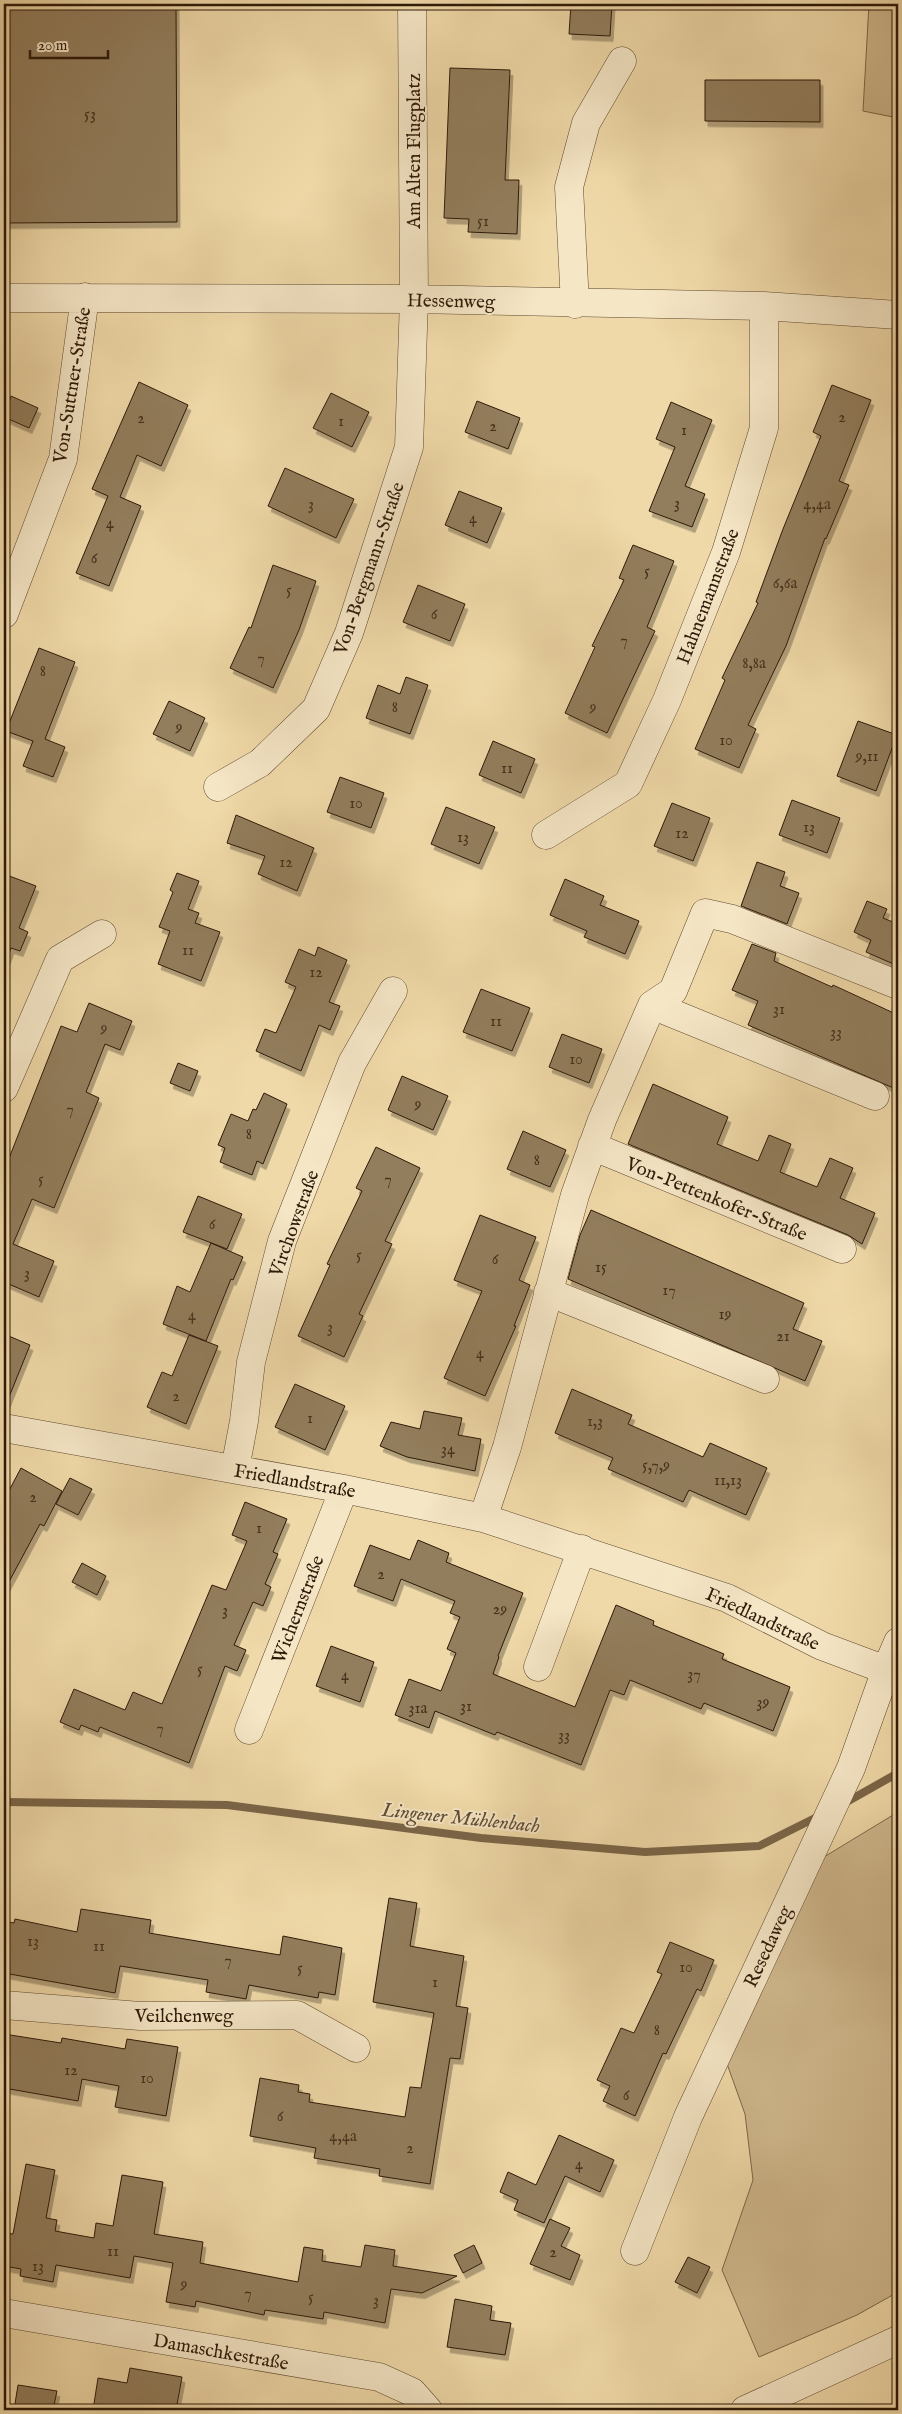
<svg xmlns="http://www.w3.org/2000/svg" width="902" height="2414" font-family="'IM FELL English',serif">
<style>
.green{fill:#cfb88d;stroke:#7e684a}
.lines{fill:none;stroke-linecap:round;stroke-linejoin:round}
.stream{stroke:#7a6548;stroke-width:8}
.building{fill:#927d5b;stroke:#2d1908;filter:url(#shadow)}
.minor-casing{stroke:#5e4930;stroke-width:29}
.minor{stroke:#f5e6c6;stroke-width:28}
.labels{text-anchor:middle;stroke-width:4;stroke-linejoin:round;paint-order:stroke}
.number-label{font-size:16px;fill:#46321d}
.street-label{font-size:19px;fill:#2d1908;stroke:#f5e6c6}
.water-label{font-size:20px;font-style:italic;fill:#614c32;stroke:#f5e6c6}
</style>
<defs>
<filter id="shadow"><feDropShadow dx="3" dy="5.5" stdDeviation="0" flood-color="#0004"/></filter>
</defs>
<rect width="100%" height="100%" fill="#f0d9a8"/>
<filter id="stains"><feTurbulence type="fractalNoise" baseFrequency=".004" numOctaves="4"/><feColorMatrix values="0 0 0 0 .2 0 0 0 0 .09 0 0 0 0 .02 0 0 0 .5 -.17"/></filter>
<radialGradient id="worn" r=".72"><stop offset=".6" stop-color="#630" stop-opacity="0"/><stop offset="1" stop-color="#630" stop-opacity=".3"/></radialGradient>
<path class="green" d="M869 4H898V118L863 111Z
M898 1812V2292L857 2315 759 2357 722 2270 753 2180 745 2114 726 2061 819 1860Z"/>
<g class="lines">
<path class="stream" d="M4 1802 227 1805 481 1838 645 1852 759 1846 819 1816
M843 1804 898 1773"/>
</g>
<path class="building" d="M4 4H176L177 222 4 223Z
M571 4H612L610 36 569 34Z
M450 68 510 70 505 180H519L517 234 468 232 469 219 444 218Z
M705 80H820V122L705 121Z
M139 382 188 405 161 466 137 455 120 497 141 506 109 586 76 573 108 496 92 489Z
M832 385 871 400 839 481 849 485 826 539 825 538 786 646 748 725 756 729 739 768 695 749 725 680 722 678 758 603 756 602 783 529 821 436 813 432Z
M331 393 369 412 352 447 313 428Z
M11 396 38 408 29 428 4 417Z
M477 401 520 418 508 449 465 432Z
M671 402 712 420 685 486 705 494 692 527 649 511 675 447 656 439Z
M285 468 354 499 336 538 268 506Z
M459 491 502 508 487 543 445 525Z
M633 545 674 561 647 627 655 631 607 733 565 713 595 647 592 646 624 580 619 578Z
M273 565 316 581 299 630 273 688 230 668 249 627 251 628Z
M418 585 465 604 450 641 403 622Z
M39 648 75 662 45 739 65 747 53 777 23 766 33 741 6 731Z
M406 677 428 685 410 734 366 718 378 685 400 694Z
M169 701 205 718 190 751 153 734Z
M858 721 897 735 876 791 837 776Z
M493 741 535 759 521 793 479 775Z
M340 777 384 793 371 828 327 812Z
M792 800 840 818 827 853 779 835Z
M672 803 710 818 693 861 654 846Z
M446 807 495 827 479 864 431 844Z
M236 815 314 848 297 891 258 874 265 856 227 843Z
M757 862 785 872 780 886 799 893 787 924 741 906Z
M177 873 199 881 188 909 199 913 195 923 220 932 201 981 158 964 170 931 159 927 173 892 170 890Z
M4 874 36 886 19 928 28 932 20 951 11 948 5 964Z
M565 879 604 896 600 905 639 921 625 954 584 937 587 931 550 915Z
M867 901 887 909 883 918 898 924V966L866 952 871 940 854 932Z
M752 944 776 953 774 961 832 987 833 985 898 1015V1090L748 1025 758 1001 732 990Z
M318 947 347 960 329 1002 340 1006 330 1030 319 1025 301 1071 256 1051 265 1029 276 1033 296 987 285 982 299 949 315 956Z
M481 989 530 1008 512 1051 463 1032Z
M89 1003 132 1021 120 1050 105 1044 86 1092 99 1098 54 1208 32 1199 13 1244 54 1261 39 1297 4 1282V1171L61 1026 77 1032Z
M562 1034 602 1049 589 1083 549 1067Z
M178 1063 198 1071 190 1091 170 1083Z
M402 1076 448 1096 433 1130 388 1110Z
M653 1084 728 1117 717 1144 758 1161 769 1135 791 1144 780 1172 817 1187 830 1158 853 1168 840 1198 875 1213 862 1244 848 1235 628 1144Z
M264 1093 287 1104 263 1164 257 1161 252 1175 220 1162 225 1148 218 1145 231 1114 248 1121 253 1109 256 1110Z
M523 1131 566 1150 550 1187 507 1169Z
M376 1147 420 1168 385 1241 392 1244 359 1314 363 1316 344 1357 298 1336 330 1265 327 1264 362 1191 356 1188Z
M198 1196 242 1214 227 1249 183 1232Z
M591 1210 804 1303 793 1329 822 1341 805 1381 568 1279 580 1235Z
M480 1215 536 1237 519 1280 530 1285 514 1326H516L485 1396 444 1378 482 1291 454 1280Z
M211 1243 243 1257 233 1280 231 1279 206 1341 163 1324 177 1286 190 1292Z
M4 1334 30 1345 5 1407H4Z
M189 1335 218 1346 186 1424 147 1407 162 1372 172 1376Z
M295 1384 345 1406 325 1450 275 1427Z
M572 1389 632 1415 628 1424 703 1457 710 1443 767 1468 746 1515 689 1490 683 1502 608 1469 613 1458 555 1433Z
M424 1411 462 1418 458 1435 481 1439 475 1471 407 1457 380 1446 391 1422 420 1429Z
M21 1468 62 1491 44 1526 40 1524 4 1591V1500Z
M70 1478 92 1489 78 1515 56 1504Z
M245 1502 287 1519 273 1552 278 1554 265 1584 271 1587 263 1606 253 1602 234 1645 246 1650 237 1671 225 1666 189 1763 100 1727 98 1732 81 1725 79 1730 60 1722 74 1689 125 1710 133 1692 162 1704 212 1585 226 1590 247 1541 232 1535Z
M418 1540 449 1553 446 1562 523 1593 498 1656 499 1657 493 1674 575 1707 616 1605 654 1621 653 1625 724 1654 722 1659 790 1687 773 1731 704 1703 701 1709 630 1680 624 1695 610 1690 581 1765 497 1732 495 1735 435 1711 429 1728 395 1715 409 1679 441 1691 456 1653 447 1649 460 1617 450 1613 455 1601 401 1579 393 1601 354 1586 370 1545 410 1560Z
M82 1563 106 1576 97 1595 72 1582Z
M331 1646 374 1662 360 1702 316 1686Z
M389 1898 417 1903 410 1946 464 1956 456 2006 468 2008 460 2059 450 2058 430 2184 379 2176 380 2169 314 2158 316 2148 250 2136 260 2078 299 2085 298 2092 310 2094 309 2102 405 2117 410 2087 421 2088 434 2013 373 2002Z
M81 1909 151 1920 149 1933 280 1955 283 1936 342 1948 335 1995 319 1992 318 1998 249 1985 246 1999 206 1992 208 1980 120 1966 115 1993 4 1973 9 1952 4 1951V1921L14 1923 15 1919 77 1932Z
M670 1942 714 1960 701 1991 697 1989 666 2054 663 2053 635 2116 603 2101 610 2086 597 2080 621 2028 634 2033 662 1974 657 1972Z
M4 2034 61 2043 62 2038 125 2049 127 2039 178 2047 166 2116 115 2107 119 2086 82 2079 78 2101 4 2088Z
M559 2135 614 2160 600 2192 565 2176 544 2223 514 2210 518 2200 500 2192 508 2172 536 2185Z
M26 2164 55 2170 46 2218 57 2220 55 2231 94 2238 96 2223 113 2226 122 2175 163 2182 154 2234 203 2242 200 2263 298 2282 304 2247 323 2250 322 2261 361 2267 365 2245 395 2250 393 2266 457 2276 422 2293 391 2289 385 2323 324 2312 323 2319 265 2310 264 2315 196 2301 195 2307 166 2302 173 2263 134 2256 130 2278 56 2265 53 2282 20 2276 21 2269 4 2266V2233L13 2234Z
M550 2219 570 2228 561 2246 580 2255 570 2280 530 2264Z
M474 2245 482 2263 463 2273 454 2255Z
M688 2257 710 2267 697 2293 675 2282Z
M455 2299 492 2306 490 2320 511 2323 505 2355 447 2347Z
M130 2368 182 2377 176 2410H93L98 2378 127 2383Z
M18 2385 57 2391 53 2410H14Z"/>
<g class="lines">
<g class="minor-casing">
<path id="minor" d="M4 298 414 299 764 306 898 315
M575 304 569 187 586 123 622 61
M4 614 63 459 85 297
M218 787 260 763 316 709 349 633 409 447 414 299 412 4
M546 835 628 784 667 700 726 552 764 428V306
M652 1005 875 1096
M4 1088 60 959 102 934
M592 1146 842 1249
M548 1292 765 1379
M4 1428 344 1489 483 1518 727 1598 822 1646 886 1670
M235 1469 244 1421 251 1362 282 1241 352 1063 393 991
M483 1518 507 1447 575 1195 602 1120 652 1005 673 991 705 913 732 919 898 985
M538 1667 582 1549
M249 1730 344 1489
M4 2005 140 2016 297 2015 356 2048
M635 2251 688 2117 851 1768 886 1670 898 1642
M4 2313 379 2377 412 2392 428 2410
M745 2410 898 2340"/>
</g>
<use href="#minor" class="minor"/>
</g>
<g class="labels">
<g class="number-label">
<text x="90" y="119">53</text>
<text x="483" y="226">51</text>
<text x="842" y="422">2</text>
<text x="141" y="423">2</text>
<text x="341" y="426">1</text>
<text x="493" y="431">2</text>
<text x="684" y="435">1</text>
<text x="677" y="508">3</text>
<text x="311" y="509">3</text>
<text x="817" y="509">4,4a</text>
<text x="473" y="523">4</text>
<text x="110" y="528">4</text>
<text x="94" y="563">6</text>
<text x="647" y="576">5</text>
<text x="785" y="588">6,6a</text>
<text x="289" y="595">5</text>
<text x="434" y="619">6</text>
<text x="624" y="645">7</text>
<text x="261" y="663">7</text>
<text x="754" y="668">8,8a</text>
<text x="43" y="676">8</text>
<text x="395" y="712">8</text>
<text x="593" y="712">9</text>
<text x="179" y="732">9</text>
<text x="726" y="745">10</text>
<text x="867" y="761">9,11</text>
<text x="507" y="773">11</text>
<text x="356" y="808">10</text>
<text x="809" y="832">13</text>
<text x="682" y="838">12</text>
<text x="463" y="842">13</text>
<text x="286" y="867">12</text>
<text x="188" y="955">11</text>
<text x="316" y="977">12</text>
<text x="779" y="1014">31</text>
<text x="496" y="1026">11</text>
<text x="104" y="1033">9</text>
<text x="836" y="1037">33</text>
<text x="576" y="1064">10</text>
<text x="418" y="1109">9</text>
<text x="70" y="1114">7</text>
<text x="249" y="1139">8</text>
<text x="537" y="1165">8</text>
<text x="41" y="1184">5</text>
<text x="388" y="1184">7</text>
<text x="212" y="1229">6</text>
<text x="359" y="1260">5</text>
<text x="495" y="1264">6</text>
<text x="601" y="1272">15</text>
<text x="27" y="1278">3</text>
<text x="669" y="1295">17</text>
<text x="725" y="1319">19</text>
<text x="192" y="1320">4</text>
<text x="330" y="1332">3</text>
<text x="783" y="1341">21</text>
<text x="480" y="1358">4</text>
<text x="176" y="1401">2</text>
<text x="310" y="1423">1</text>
<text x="595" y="1426">1,3</text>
<text x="448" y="1454">34</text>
<text x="656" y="1470">5,7,9</text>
<text x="728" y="1485">11,13</text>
<text x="33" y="1502">2</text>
<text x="259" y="1533">1</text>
<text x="381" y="1579">2</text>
<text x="500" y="1614">29</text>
<text x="225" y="1615">3</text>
<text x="200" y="1674">5</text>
<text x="694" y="1679">37</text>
<text x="345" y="1680">4</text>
<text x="763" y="1707">39</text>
<text x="466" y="1711">31</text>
<text x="418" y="1713">31a</text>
<text x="160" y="1733">7</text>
<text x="564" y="1740">33</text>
<text x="33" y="1946">13</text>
<text x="99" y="1951">11</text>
<text x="228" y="1965">7</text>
<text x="686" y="1972">10</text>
<text x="300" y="1973">5</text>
<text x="435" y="1987">1</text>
<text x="657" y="2035">8</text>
<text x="71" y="2075">12</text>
<text x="147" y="2083">10</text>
<text x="626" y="2100">6</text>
<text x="280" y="2121">6</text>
<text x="343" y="2141">4,4a</text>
<text x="410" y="2153">2</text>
<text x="579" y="2169">4</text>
<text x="113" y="2256">11</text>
<text x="553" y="2257">2</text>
<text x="38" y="2271">13</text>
<text x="184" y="2289">9</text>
<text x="248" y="2298">7</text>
<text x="311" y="2302">5</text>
<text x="376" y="2305">3</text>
</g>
<g class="street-label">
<text transform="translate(413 151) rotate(-90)" y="7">Am Alten Flugplatz</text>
<text transform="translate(451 300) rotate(1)" y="7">Hessenweg</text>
<text transform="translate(71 385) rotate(-81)" y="7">Von-Suttner-Straße</text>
<text transform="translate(368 568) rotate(-71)" y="7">Von-Bergmann-Straße</text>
<text transform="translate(707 596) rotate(-69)" y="7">Hahnemannstraße</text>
<text transform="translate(717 1198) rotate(22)" y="7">Von-Pettenkofer-Straße</text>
<text transform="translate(293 1223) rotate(-70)" y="7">Virchowstraße</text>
<text transform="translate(295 1480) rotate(10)" y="7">Friedlandstraße</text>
<text transform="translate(297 1609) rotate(-69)" y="7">Wichernstraße</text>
<text transform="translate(763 1618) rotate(25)" y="7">Friedlandstraße</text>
<text transform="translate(767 1946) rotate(-65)" y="7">Resedaweg</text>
<text x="184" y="2022">Veilchenweg</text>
<text transform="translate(221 2351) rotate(10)" y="7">Damaschkestraße</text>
</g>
<g class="water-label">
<text transform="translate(461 1817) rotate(6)" y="7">Lingener Mühlenbach</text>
</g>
</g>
<rect width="902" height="2414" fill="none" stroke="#f0d9a8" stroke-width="20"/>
<rect x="5" y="5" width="892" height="2404" fill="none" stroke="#2d1908" stroke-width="2.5"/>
<rect x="10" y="10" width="882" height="2394" fill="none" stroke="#2d1908"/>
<path d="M30 50v8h78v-8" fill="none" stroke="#2d1908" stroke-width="2.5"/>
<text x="38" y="50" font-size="15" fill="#2d1908" stroke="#f5e6c6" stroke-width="4" paint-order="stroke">20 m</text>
<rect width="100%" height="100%" filter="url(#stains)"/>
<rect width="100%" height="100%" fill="url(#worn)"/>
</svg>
